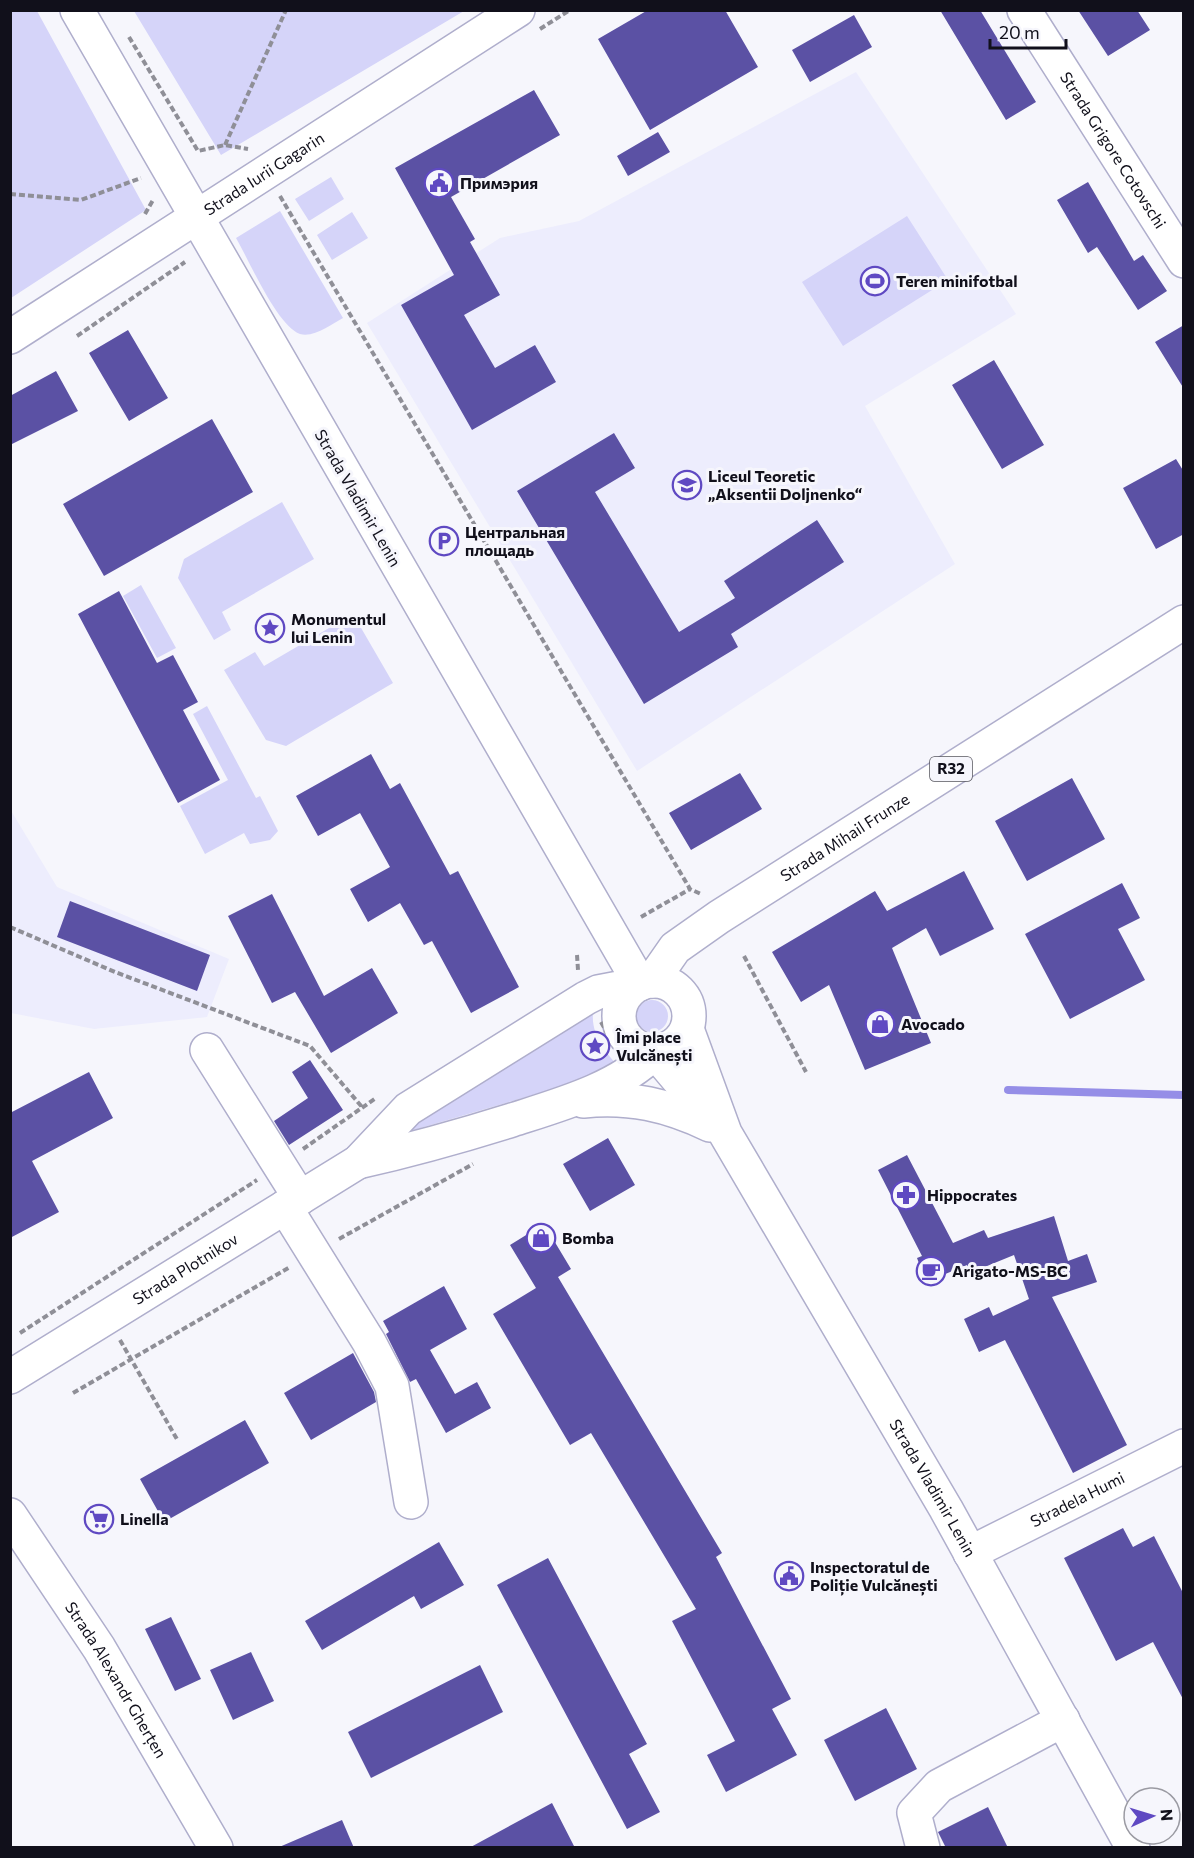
<svg xmlns="http://www.w3.org/2000/svg" width="1194" height="1858" font-family="Commissioner,sans-serif">
<style>
.built{fill:#ededfd}
.green{fill:#d5d4f9}
.lines{fill:none;stroke-linecap:round;stroke-linejoin:round}
.stream{stroke:#958ee7;stroke-width:8}
.building{fill:#5b51a4}
.minor-casing{stroke:#afaecc;stroke-width:36}
.major-casing{stroke:#afaecc;stroke-width:36}
.path{stroke:#8f8f97;stroke-width:4;stroke-dasharray:6 3;stroke-linecap:butt}
.minor{stroke:#fff;stroke-width:33}
.major{stroke:#fff;stroke-width:33}
.labels{text-anchor:middle;stroke-width:6;stroke-linejoin:round;paint-order:stroke}
.shield{fill:#f6f6fc;stroke:#56555e;stroke-width:1.5}
.shield-label{font-size:15px;font-weight:bold;fill:#11101b}
.street-label{font-size:16px;fill:#11101b;stroke:#f6f6fc}
.poi-label{font-size:16px;font-weight:bold;fill:#11101b;stroke:#f6f6fc;text-anchor:start}
</style>
<rect width="100%" height="100%" fill="#f6f6fc"/>
<path class="built" d="M856 72 1016 314 865 406 955 564 637 771 367 323 500 238 579 221Z
M10 809 57 887 229 959 207 1017 94 1029 11 1013Z"/>
<path class="green" d="M11 10 37 11 146 210 11 298Z
M134 11H464L221 155Z
M331 177 344 199 309 221 295 199Z
M280 211 343 318C332 324 314 338 300 334 277 326 249 260 236 238Z
M352 212 368 238 332 260 317 235Z
M907 216 948 280 843 346 802 282Z
M282 502 314 559 222 612 231 630 214 640 178 578 184 559Z
M141 585 176 648 157 658 123 596Z
M353 614 393 683 286 746 266 740 224 670 255 652 264 666Z
M207 706 256 798 260 796 278 831 270 840 250 844 244 833 205 854 180 806 228 780 193 714Z
M636 1016a16 16 0 1 1 32 0a16 16 0 1 1-32 0Z
M593 1014C591 1035 607 1055 621 1069L400 1134Z"/>
<g class="lines">
<path class="stream" d="M1008 1090 1184 1095"/>
</g>
<path class="building" d="M648 10H725L758 67 650 130 598 39Z
M940 10H980L1036 102 1006 120Z
M1078 10H1137L1150 30 1108 56Z
M854 15 872 47 810 82 792 50Z
M534 90 560 135 451 197 475 239 470 242 500 295 464 315 495 368 535 345 556 382 472 430 401 305 454 275 395 168Z
M658 132 670 152 628 176 617 156Z
M1088 182 1134 261 1143 255 1167 291 1138 310 1097 247 1088 253 1057 200Z
M1184 325V389L1155 342Z
M128 330 168 398 129 421 89 353Z
M994 360 1044 445 1002 469 952 385Z
M56 371 78 411 10 445V396Z
M212 419 253 492 104 576 63 504Z
M614 433 635 468 595 492 679 632 735 598 724 581 817 520 844 562 731 634 738 647 644 704 517 491Z
M1176 459 1184 472V534L1156 549 1123 488Z
M119 591 157 663 173 655 198 702 183 710 220 780 178 803 78 614Z
M371 754 390 789 400 783 450 875 458 871 519 987 471 1013 432 941 424 945 400 903 368 922 350 889 390 867 360 813 318 836 296 796Z
M740 773 762 809 691 850 669 813Z
M1072 778 1105 839 1027 881 995 821Z
M964 871 994 929 940 956 926 928 892 948 931 1043 865 1070 829 985 801 1002 772 952 875 891 887 911Z
M1122 883 1140 918 1118 929 1145 980 1070 1019 1025 934Z
M272 894 324 996 372 968 398 1013 331 1053 295 992 272 1003 228 916Z
M70 901 210 955 197 991 57 937Z
M310 1060 343 1110 289 1145 274 1121 308 1098 292 1072Z
M89 1072 113 1118 32 1161 59 1212 10 1238V1113Z
M608 1138 635 1185 590 1211 563 1164Z
M907 1155 953 1243 984 1230 988 1238 1054 1216 1068 1261 1087 1254 1097 1282 1052 1297 1127 1445 1073 1473 1005 1340 979 1352 964 1319 989 1307 993 1316 1029 1299 1014 1255 970 1273 967 1265 926 1282 917 1258 922 1256 878 1170Z
M544 1224 571 1269 558 1277 722 1553 716 1557 791 1699 772 1709 797 1755 726 1792 707 1755 735 1741 672 1621 696 1609 591 1433 570 1445 493 1314 536 1288 510 1245Z
M444 1286 467 1329 430 1350 455 1394 477 1382 491 1408 446 1433 416 1379 410 1382 386 1334 389 1332 383 1321Z
M353 1353 374 1392 376 1402 311 1440 284 1393Z
M245 1420 269 1463 164 1522 140 1479Z
M1123 1528 1133 1547 1154 1536 1184 1595V1701L1153 1642 1116 1661 1064 1558Z
M439 1542 464 1585 421 1609 414 1596 322 1650 305 1621Z
M548 1558 647 1744 629 1754 660 1812 627 1829 497 1585Z
M171 1617 201 1679 175 1691 145 1629Z
M251 1652 274 1701 233 1720 210 1670Z
M480 1665 503 1712 371 1778 348 1732Z
M886 1708 917 1769 855 1801 824 1740Z
M552 1803 575 1848H469Z
M988 1807 1008 1848H946L938 1832Z
M342 1820 354 1848H277Z"/>
<g class="lines">
<g class="minor-casing">
<g id="minor">
<path id="s1" d="M1024 10 1184 261"/>
<path id="s2" d="M10 337 518 10"/>
<path d="M207 1050 300 1198"/>
<path d="M285 1207 369 1342 392 1386 411 1502"/>
<path id="s3" d="M10 1515 99 1648 216 1848"/>
<path id="s4" d="M970 1553 1184 1446"/>
<path d="M923 1848 914 1813 939 1786 1063 1720"/>
</g>
</g>
<g class="major-casing">
<g id="major">
<path id="s5" d="M652 981 675 948 719 917 1184 622"/>
<circle cx="654" cy="1016" r="35"/>
<path id="s6" d="M687 1029 725 1133 946 1509 1133 1848"/>
<path d="M583 1101C629 1096 668 1105 710 1125"/>
<path d="M358 1162C411 1150 461 1136 512 1120 562 1104 617 1089 655 1052L715 1123"/>
<path id="s7" d="M10 1377 358 1162 408 1109 586 998 598 992 640 984 77 10"/>
</g>
</g>
<path class="path" d="M540 29 570 10
M129 37 198 151 225 145 248 149
M225 145 286 10
M10 194 81 200 141 178
M280 196 690 889 701 894
M145 214 153 200
M77 336 185 262
M641 917 690 889
M10 927 115 972 310 1046 362 1107
M577 955 578 970
M744 956 806 1072
M601 1022 615 1047
M303 1149 376 1098
M339 1239 473 1164
M20 1333 257 1180
M120 1340 178 1441
M73 1393 290 1267"/>
<use href="#minor" class="minor"/>
<use href="#major" class="major"/>
</g>
<defs>
<g id="civic-ring" transform="scale(1.5)"><circle r="9.5" fill="#f6f6fc" stroke="#5f49c2" stroke-width="1.5"/><path d="M-.6-6.5H3V-4.5H.6V-3L4-1V1h2V6H-6V1h2V-1L-.6-3ZM-1.2 2.5V6h2.4V2.5Z" fill="#5f49c2"/></g>
<g id="stadium-ring" transform="scale(1.5)"><circle r="9.5" fill="#f6f6fc" stroke="#5f49c2" stroke-width="1.5"/><path d="M0-5a6.5 5 0 1 0 0 10a6.5 5 0 1 0 0-10ZM-3.5-1.8h7v3.6h-7Z" fill="#5f49c2"/></g>
<g id="school-ring" transform="scale(1.5)"><circle r="9.5" fill="#f6f6fc" stroke="#5f49c2" stroke-width="1.5"/><path d="M0-5L7-2L0 1L-7-2ZM-4 1L0 2.5L4 1V4Q0 6-4 4Z" fill="#5f49c2"/></g>
<g id="parking-ring" transform="scale(1.5)"><circle r="9.5" fill="#f6f6fc" stroke="#5f49c2" stroke-width="1.5"/><path d="M-3.5-5.5H1a3.5 3.5 0 0 1 0 7H-1V5.5H-3.5ZM-1-3.4V-.6H.8a1.4 1.4 0 0 0 0-2.8Z" fill="#5f49c2"/></g>
<g id="sight-ring" transform="scale(1.5)"><circle r="9.5" fill="#f6f6fc" stroke="#5f49c2" stroke-width="1.5"/><path d="M0-6L1.8-2.2L6-1.7L2.9 1.2L3.7 5.4L0 3.3L-3.7 5.4L-2.9 1.2L-6-1.7L-1.8-2.2Z" fill="#5f49c2"/></g>
<g id="shop-ring" transform="scale(1.5)"><circle r="9.5" fill="#f6f6fc" stroke="#5f49c2" stroke-width="1.5"/><path d="M-5-2.5h2.3a2.7 3.5 0 0 1 5.4 0H5L5.5 6h-11ZM-1.5-2.5h3a1.5 2.3 0 0 0-3 0Z" fill="#5f49c2"/></g>
<g id="pharmacy-ring" transform="scale(1.5)"><circle r="9.5" fill="#f6f6fc" stroke="#5f49c2" stroke-width="1.5"/><path d="M-2-6h4v4h4v4h-4v4h-4v-4h-4v-4h4Z" fill="#5f49c2"/></g>
<g id="cafe-ring" transform="scale(1.5)"><circle r="9.5" fill="#f6f6fc" stroke="#5f49c2" stroke-width="1.5"/><path d="M-5.5-4.5H6V0H3Q3 3.5 0 3.5H-2.5Q-5.5 3.5-5.5 0ZM3-3.2v2h1.7v-2ZM-6 4.5H4V6H-6Z" fill="#5f49c2"/></g>
<g id="supermarket-ring" transform="scale(1.5)"><circle r="9.5" fill="#f6f6fc" stroke="#5f49c2" stroke-width="1.5"/><path d="M-6-5.5h2.5l.6 2H6L4.5 2H-2.5L-4.4-4H-6ZM-1.5 3.2a1.3 1.3 0 1 0 .1 0ZM3 3.2a1.3 1.3 0 1 0 .1 0Z" fill="#5f49c2"/></g>
</defs>
<g fill-rule="evenodd">
<use href="#civic-ring" x="439" y="183"/>
<use href="#stadium-ring" x="875" y="281"/>
<use href="#school-ring" x="687" y="485"/>
<use href="#parking-ring" x="444" y="541"/>
<use href="#sight-ring" x="270" y="628"/>
<use href="#shop-ring" x="880" y="1024"/>
<use href="#sight-ring" x="595" y="1046"/>
<use href="#pharmacy-ring" x="906" y="1195"/>
<use href="#shop-ring" x="541" y="1238"/>
<use href="#cafe-ring" x="931" y="1271"/>
<use href="#supermarket-ring" x="99" y="1519"/>
<use href="#civic-ring" x="789" y="1576"/>
</g>
<g class="labels">
<rect class="shield" x="930" y="757" width="42" height="24" rx="4.5"/>
<g class="shield-label">
<text x="951" y="774">R32</text>
</g>
<g class="street-label">
<text dy="6" stroke="none"><textPath href="#s1" startOffset="166">Strada Grigore Cotovschi</textPath></text>
<text dy="6" stroke="none"><textPath href="#s2" startOffset="302">Strada Iurii Gagarin</textPath></text>
<text transform="translate(358 498) rotate(60)" y="6">Strada Vladimir Lenin</text>
<text dy="6" stroke="none"><textPath href="#s5" startOffset="243">Strada Mihail Frunze</textPath></text>
<text dy="6" stroke="none"><textPath href="#s7" startOffset="206">Strada Plotnikov</textPath></text>
<text dy="6" stroke="none"><textPath href="#s6" startOffset="522">Strada Vladimir Lenin</textPath></text>
<text dy="6" stroke="none"><textPath href="#s4" startOffset="120">Stradela Humi</textPath></text>
<text dy="6" stroke="none"><textPath href="#s3" startOffset="196">Strada Alexandr Gherțen</textPath></text>
</g>
<g class="poi-label">
<text x="460" y="189">Примэрия</text>
<text x="896" y="287">Teren minifotbal</text>
<text x="708" y="482">Liceul Teoretic<tspan x="708" dy="18">„Aksentii Doljnenko“</tspan></text>
<text x="465" y="538">Центральная<tspan x="465" dy="18">площадь</tspan></text>
<text x="291" y="625">Monumentul<tspan x="291" dy="18">lui Lenin</tspan></text>
<text x="901" y="1030">Avocado</text>
<text x="616" y="1043">Îmi place<tspan x="616" dy="18">Vulcănești</tspan></text>
<text x="927" y="1201">Hippocrates</text>
<text x="562" y="1244">Bomba</text>
<text x="952" y="1277">Arigato-MS-BC</text>
<text x="120" y="1525">Linella</text>
<text x="810" y="1573">Inspectoratul de<tspan x="810" dy="18">Poliție Vulcănești</tspan></text>
</g>
</g>
<rect width="1194" height="1858" fill="none" stroke="#11101b" stroke-width="24"/>
<g transform="translate(1152 1816) rotate(86)"><circle r="28" fill="#f6f6fc" stroke="#9a9aa2" stroke-width="1.5"/>
<path d="M0-4.5L10 22L0 15L-10 22Z" fill="#5f49c2"/>
<text y="-9" font-size="16" font-weight="bold" text-anchor="middle" fill="#11101b">N</text>
</g>
<path d="M990 39v9h76v-9" fill="none" stroke="#11101b" stroke-width="3"/>
<text x="999" y="39" font-size="18" fill="#11101b" stroke="#f6f6fc" stroke-width="4.5" paint-order="stroke">20 m</text>
</svg>
